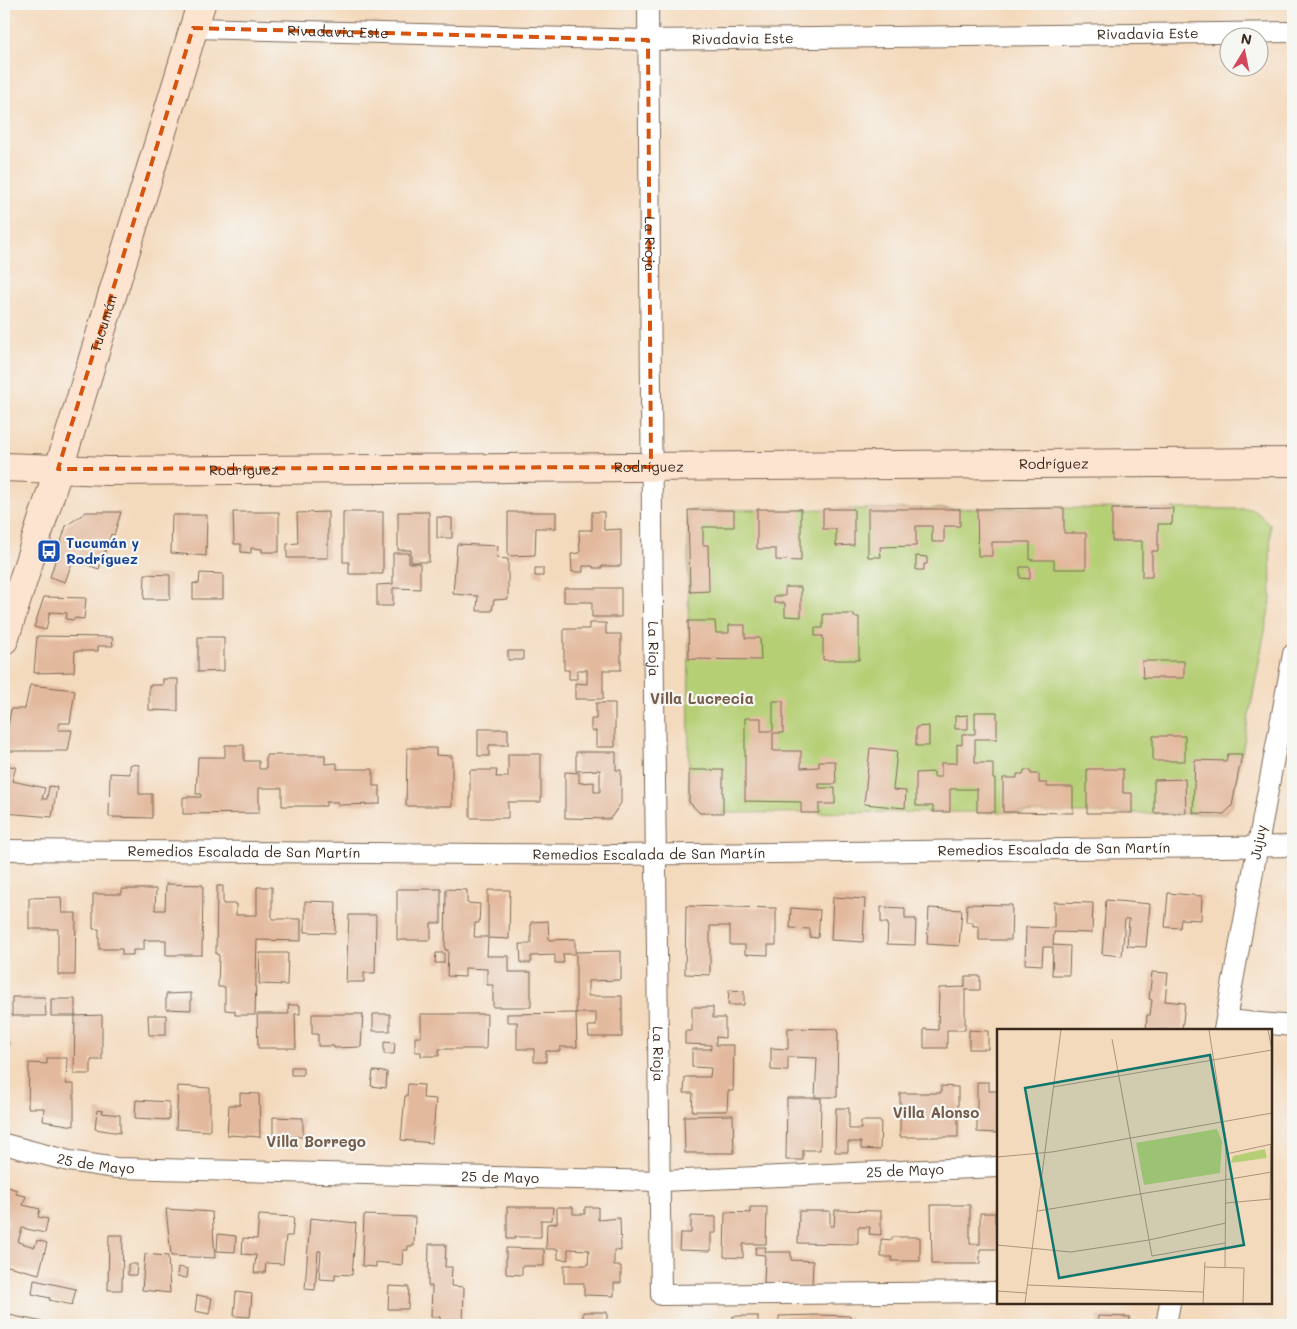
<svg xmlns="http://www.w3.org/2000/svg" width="1297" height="1329" font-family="Mali,sans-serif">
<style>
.green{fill:#b5cf75;stroke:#787c4a}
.building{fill:#e3b99d}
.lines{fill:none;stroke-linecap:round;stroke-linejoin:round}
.street-casing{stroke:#7c6856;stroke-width:22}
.secondary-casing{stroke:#7c6856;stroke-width:30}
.street{stroke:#fff;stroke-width:20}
.secondary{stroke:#fde4d1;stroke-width:28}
.marked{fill:none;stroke:#d7540e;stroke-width:4;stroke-dasharray:10 6;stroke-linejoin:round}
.labels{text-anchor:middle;stroke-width:4.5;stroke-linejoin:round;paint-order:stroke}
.street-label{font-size:14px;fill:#3b2a1e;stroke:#f6f6f2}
.transit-label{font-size:14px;font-weight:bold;fill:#164399;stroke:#f6f6f2;text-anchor:start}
.neighbourhood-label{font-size:15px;font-weight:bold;fill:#765c4a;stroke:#f6f6f2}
.inset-road{fill:none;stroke:#aa947d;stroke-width:1}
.view{fill:#0f766e;fill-opacity:0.15;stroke:#0f766e;stroke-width:2.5}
.inset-edge{fill:none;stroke:#3b2a1e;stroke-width:2.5}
</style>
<rect width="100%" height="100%" fill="#f6f6f2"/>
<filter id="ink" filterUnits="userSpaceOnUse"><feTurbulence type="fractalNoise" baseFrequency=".02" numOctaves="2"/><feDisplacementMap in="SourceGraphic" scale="10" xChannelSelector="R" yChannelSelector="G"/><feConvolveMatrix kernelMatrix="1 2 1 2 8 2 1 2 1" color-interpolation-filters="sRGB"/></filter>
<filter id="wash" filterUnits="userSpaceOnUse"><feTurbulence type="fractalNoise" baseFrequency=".0096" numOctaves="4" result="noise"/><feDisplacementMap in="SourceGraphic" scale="20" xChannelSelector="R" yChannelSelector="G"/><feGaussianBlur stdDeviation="1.12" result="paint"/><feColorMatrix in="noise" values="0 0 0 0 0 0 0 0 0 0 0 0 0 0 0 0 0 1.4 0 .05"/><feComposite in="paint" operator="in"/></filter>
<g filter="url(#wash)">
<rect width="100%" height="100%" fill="#f4dabd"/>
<path class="green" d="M1064 508 1253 509 1270 524 1271 599 1232 806 1224 814 977 812 700 813 689 802 688 510Z"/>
<g id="blocks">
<path class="building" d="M1064 508V533H1086V569H1054V560H1030V542H992V556H978L977 509Z
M1173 508 1172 524H1158V551H1152V577H1142V541H1112V509Z
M757 509H801V561L776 560V549H757Z
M823 509H854V545L836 546V529H823Z
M868 509H960V526H944V542H932V526H916V546L880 547 881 557H868Z
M688 510H734V527H703V545H708L709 591 690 592Z
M86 512H121L114 535 111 534 99 569 73 560 65 582 50 577 66 526Z
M233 512H279V552H262V549L251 548V553L241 552V544H234Z
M328 512V558H287V544L298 543 297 513Z
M343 512H383V574H349V562H343Z
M398 512H429V562H411V550H398Z
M508 512H556V528H536L535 555 508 556Z
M592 512H604V530L621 529V566H602V568H593V566H583V572H572L571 554 580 553 579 530H592Z
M172 515H207L206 556 171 553Z
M437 517 452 518V538H437Z
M457 544 498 546 497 558 508 559V599L494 600 492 611H477L478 596 453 594Z
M393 553H409V563H420V589L393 588V606H377V585L393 584Z
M916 556 927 557V564H924V570H916Z
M1020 567H1030V579L1020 578Z
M535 568H543V576H535Z
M200 573 223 574V599H193V583L199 584Z
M145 574 170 575V599H144Z
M785 587H801V617L785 616V603H774V596H785Z
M564 588H621V617H592V602H564Z
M44 597 86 598 84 619 75 618 74 620 66 619 67 613 50 612 46 630 34 627Z
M823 614H854V617H859V660H823V636H815V628H823Z
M688 621H715L716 633H729V625H745V638H760L761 660 689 659Z
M589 623H606V634H621V670H603V699H575V683L587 684V670H577V679H569V670H564V629H589Z
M37 636 112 637 113 646H98V651H75L74 672 34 673Z
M198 637H224V671L198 672Z
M508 651H523V660H508Z
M1142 661H1184V678H1143Z
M163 679H178V711L149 710V685H163Z
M30 685 75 690 70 723H60L58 730H72L68 751H4L11 709H25Z
M773 701H783V733H773V751H801V768L819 767V761H835L836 784H819V788H835V804H819V813H801V802L745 801V718H761V731H773Z
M596 703H615V747H596V731H591V719H596Z
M975 712H997V739H975V763H993V779H995V812H977V789H950V812H933V806H916V773L934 772V777H941V763H957V744L962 745V734H975Z
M968 715V729H955V716Z
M929 726V746H916V727Z
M478 729H508V745H489V756H478Z
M1153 736H1185V761H1153Z
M225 745H244V761H259V769H266V755H325V764L337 763V769H373V786H380V804L338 805V802H326V806H282V788H259V813L183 814V797H201V794H196L198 757H225Z
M407 748H436V755L452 756V806H406Z
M870 748 897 751 893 790 906 791 905 808 864 804Z
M576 752H616V770H621V803L610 819 565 818V772L579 773V783L594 782V792H600V770L576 771Z
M508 754H541V802H508V818H470V770H497L496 777H508Z
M1228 754H1242L1232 806 1224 814 1193 813 1195 760 1226 761Z
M130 764 139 765V794H152V818L109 817 110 773 130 774Z
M4 765 16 767 12 781 45 788 42 799H47L49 786 57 787 52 817 4 813Z
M1087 769H1123V793H1132V813H1087Z
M689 770H723V813H700L689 802Z
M1024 770H1031V774H1039V783H1047V787H1073V813L1003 812V778H1017V774H1023Z
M1185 779 1186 813H1154V780Z
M166 884 203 885 202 955H166V940H144V950H133V955H122V949H99V929H93V894H122V889H156L155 910H165Z
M217 886H223V904H236V915H257V887H272V919H301V941L257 940 255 1015H235V1011L225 1010V987H218L219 955 216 954Z
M397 889H441V923H431V940H397Z
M446 889 467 890V903L480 904 479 923H475L474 937H488V890H510L509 939 488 938 487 956H509V972H531V1007H493V985H487V969L465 968V977L447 976 448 950H445Z
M1168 893 1202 896 1201 920 1181 919 1180 928 1165 927Z
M61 897 62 913H76L75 975H58V929H29V898Z
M833 897 865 899 863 942 831 940Z
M1106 900 1150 904 1146 947 1127 946 1129 919H1125L1122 956 1102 954Z
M305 901 336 902 335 933 305 932Z
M1054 902 1093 903 1092 933 1054 932 1053 945 1070 946 1069 975H1052L1053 947H1043L1042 965 1025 964 1026 927 1054 928Z
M967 904 1012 905 1011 940H979V926H973V922H966Z
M686 906 776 908V945H768V955L745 954V945H730V926H710V975L685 974Z
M881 907 905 908V919H916L915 945 887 944 888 923H881Z
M791 908 820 910 818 938 810 937V929L790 928Z
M929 908 962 910 959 946 927 944Z
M349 915H376L375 973H364V982H346Z
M548 921 549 940 575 939V952L621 951V980L588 981V996H622V1037H589L588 1026H596V1013H576L577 1047H560V1051H546V1062H534V1049H517V1022H507V1014L576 1013V954H563L564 963H555V955L531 956V963H521L520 944H531V922Z
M260 953H288L287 985 259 984Z
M436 953H444V963H435Z
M1152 972 1168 973 1165 1001 1185 1003 1182 1030H1146L1147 1015H1150L1152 1000 1149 999Z
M965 976H980V990H965V1030H947V1048H924V1029L938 1030 939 988 965 987Z
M729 990 744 991V1005H728Z
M191 993V1010L166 1009V994Z
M12 997H45L46 1016H12Z
M51 999H75V1016L102 1015V1060H91V1074H74L75 1016H51Z
M288 1005H300V1014H295L296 1048H258L257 1014H289Z
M692 1007H713V1018H725V1038L716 1037V1045H734L733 1091H728L727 1111H692L693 1093H684L685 1077H710L711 1068 692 1067V1049H711V1045L685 1044V1031H692Z
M312 1014H363L361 1047 334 1048V1046H318V1034H312Z
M373 1014H390V1031H373Z
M421 1014H487L486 1049H439V1056H421V1052H415V1037H421Z
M148 1015H166V1035H149Z
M788 1028 838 1029 837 1097H815L817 1058 788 1057V1071L771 1070V1048L788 1049Z
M969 1030 988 1031V1049H969Z
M4 1041 9 1042 5 1067H4Z
M384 1042 395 1043 394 1054H384Z
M47 1058H67L66 1084H74V1126L43 1121 44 1108H28L29 1063 47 1064Z
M291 1067H303V1075H291Z
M373 1071 387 1072 386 1088 371 1086Z
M977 1082H989V1091H998V1133L977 1132Z
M408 1084 424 1085 423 1098 436 1099 432 1143 401 1140 405 1096H407Z
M178 1086 210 1088V1131L176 1129Z
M941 1086 958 1087V1137H900V1093H941Z
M240 1093 259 1094 260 1137 227 1135 229 1105H240Z
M787 1098H821L820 1150H803V1160H786Z
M136 1100 169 1102V1120L135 1118Z
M836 1108H849V1129H861V1121H881L880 1150 861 1149V1142H848V1152H835Z
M97 1110 103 1111 102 1113 120 1115V1133L95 1129Z
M733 1115 734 1153H685L684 1116Z
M273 1117 303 1118V1137L273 1136Z
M4 1186 17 1190 16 1194 26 1196 23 1205 40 1209 38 1217 48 1219 45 1233 22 1228 18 1242 35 1247 37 1240 47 1243 39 1274 4 1265 9 1240 4 1239V1237L9 1220 4 1218Z
M931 1205H970V1244H980V1213H995V1223H998V1249H980V1264H932Z
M507 1207H553L552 1220H541V1237H515V1239H507Z
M557 1207H573V1214H585V1207H598V1220L620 1218 621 1251 614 1250V1266H621V1283H614V1296L584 1295V1283H564V1265H588L589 1250 568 1249V1260L558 1259V1249H546L547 1224 557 1223Z
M750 1207H767L766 1244H743V1258L724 1257 725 1212 750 1213Z
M166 1209 212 1212 215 1258 171 1256Z
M835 1210 881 1211V1235L869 1234 870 1227H858V1244L798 1243 799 1211H830V1226H834Z
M259 1215 294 1217 292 1236H286L283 1264 266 1263 265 1273H254L256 1255 242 1254 243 1238 257 1239Z
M364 1215 415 1217 414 1246H408V1250H403L402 1265 376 1262V1267L362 1266Z
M691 1216 716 1217V1233H711V1251L679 1250 680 1233H691Z
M310 1218 356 1223 352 1275 335 1274V1280L319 1279 321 1251H318L315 1290 305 1289Z
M218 1234 236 1236 235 1252 217 1251Z
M109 1235H123L122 1290H108Z
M892 1237H920V1261H892V1257H881V1239L892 1240Z
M429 1244H446L445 1267H452L451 1286 464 1287 463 1325H440V1317H431L432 1286H428Z
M756 1247H766L765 1252H791V1260L813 1261 812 1286 764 1284 765 1255 755 1254Z
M506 1248 544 1249V1266H522V1275L506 1274Z
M145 1254 168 1256 170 1293 142 1290Z
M128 1264H137L136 1275H128Z
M178 1267 188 1269 187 1278 177 1277Z
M34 1280 76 1289 72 1305 49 1300 50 1298 32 1294Z
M389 1286 409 1287 408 1309H388Z
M236 1292 252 1294 250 1317 234 1316Z
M197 1295 212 1298 209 1314 195 1311Z
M583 1312H607V1322H610V1325H579V1322H583Z
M4 1314 53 1324V1325H4Z
M818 1315 850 1316 849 1325H779V1316Z
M733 1316H758V1325H733Z
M1098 1316 1130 1317 1129 1325H1097Z"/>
</g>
</g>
<g filter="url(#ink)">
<use href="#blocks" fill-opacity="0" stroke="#7c6856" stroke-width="1"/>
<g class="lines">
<g class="street-casing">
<g id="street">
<path id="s1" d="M648 4 652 522 661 1295 998 1292"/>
<path id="s2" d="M193 28 648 40 1293 32"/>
<path id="s3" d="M4 850 615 855 1293 846"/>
<path d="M1226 1020 1293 1026"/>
<path id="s4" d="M1224 1030 1293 654"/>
<path id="s5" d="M4 1144 69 1161 116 1168 660 1181 998 1167"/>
<path d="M1166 1325 1170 1303"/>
</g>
</g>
<g class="secondary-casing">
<g id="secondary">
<path id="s6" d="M4 467 108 471 1293 462"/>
<path id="s7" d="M4 640 76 414 201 4"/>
</g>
</g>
<use href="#street" class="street"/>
<use href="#secondary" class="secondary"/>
</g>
</g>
<path class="marked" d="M193 28 648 40 651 467 58 469Z"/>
<defs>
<g id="bus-square" transform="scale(1.25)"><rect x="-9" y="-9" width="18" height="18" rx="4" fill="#1a4fb4" stroke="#f6f6f2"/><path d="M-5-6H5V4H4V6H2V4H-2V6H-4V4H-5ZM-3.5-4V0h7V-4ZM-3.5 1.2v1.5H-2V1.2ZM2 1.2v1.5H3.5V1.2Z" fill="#fff"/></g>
</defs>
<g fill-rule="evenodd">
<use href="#bus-square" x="49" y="551"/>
</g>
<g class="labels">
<g class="street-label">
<text dy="5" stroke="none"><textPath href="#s2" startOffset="145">Rivadavia Este</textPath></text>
<text dy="5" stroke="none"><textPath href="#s2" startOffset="955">Rivadavia Este</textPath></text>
<text dy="5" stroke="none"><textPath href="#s2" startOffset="550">Rivadavia Este</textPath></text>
<text dy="5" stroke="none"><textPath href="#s1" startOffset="240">La Rioja</textPath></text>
<text dy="5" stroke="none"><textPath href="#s7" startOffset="332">Tucumán</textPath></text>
<text dy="5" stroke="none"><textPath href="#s6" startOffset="1050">Rodríguez</textPath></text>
<text dy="5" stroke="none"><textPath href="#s6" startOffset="645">Rodríguez</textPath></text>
<text dy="5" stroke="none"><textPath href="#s6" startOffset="240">Rodríguez</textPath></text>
<text dy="5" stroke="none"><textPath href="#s1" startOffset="645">La Rioja</textPath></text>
<text dy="5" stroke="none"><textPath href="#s4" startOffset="191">Jujuy</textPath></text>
<text dy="5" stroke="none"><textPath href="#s3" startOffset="1050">Remedios Escalada de San Martín</textPath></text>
<text dy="5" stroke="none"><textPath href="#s3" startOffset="240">Remedios Escalada de San Martín</textPath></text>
<text dy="5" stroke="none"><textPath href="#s3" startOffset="645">Remedios Escalada de San Martín</textPath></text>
<text dy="5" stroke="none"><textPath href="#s1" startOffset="1050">La Rioja</textPath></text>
<text dy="5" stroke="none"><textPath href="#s5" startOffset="94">25 de Mayo</textPath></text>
<text dy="5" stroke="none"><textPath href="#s5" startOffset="904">25 de Mayo</textPath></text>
<text dy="5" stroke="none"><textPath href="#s5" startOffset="499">25 de Mayo</textPath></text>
</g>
<g class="transit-label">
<text x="66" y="548">Tucumán y<tspan x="66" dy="16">Rodríguez</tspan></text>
</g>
<g class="neighbourhood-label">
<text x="702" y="704">Villa Lucrecia</text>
<text x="936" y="1118">Villa Alonso</text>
<text x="316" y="1147">Villa Borrego</text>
</g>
</g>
<g transform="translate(997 1029)">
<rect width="275" height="275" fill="#f4dabd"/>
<path d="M220 100 225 112 223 144 147 156 139 114ZM268 120 270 129 234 134 236 127Z" fill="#b5cf75"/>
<path class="inset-road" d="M212 1 229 111 228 239M271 1 275 21M115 10 155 227 228 214M56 58 275 21M229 125 275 115M0 128 55 123 275 84M273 170 274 115M229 174 274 170M41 182 275 143M0 216 74 223 152 211 229 194M207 238 247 239 246 274M31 256 206 263M0 262 30 264M28 274 64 1M206 274 208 233"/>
<path class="view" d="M213 26 247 216 62 249 28 59Z"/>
<rect width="275" height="275" class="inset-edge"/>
</g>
<rect width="1297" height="1329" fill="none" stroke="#f6f6f2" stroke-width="20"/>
<g transform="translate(1244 52) rotate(10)"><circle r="24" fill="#f6f6f2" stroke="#aba49d"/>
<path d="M0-4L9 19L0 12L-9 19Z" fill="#d1495b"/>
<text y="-8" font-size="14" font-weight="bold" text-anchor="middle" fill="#3b2a1e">N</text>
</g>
</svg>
